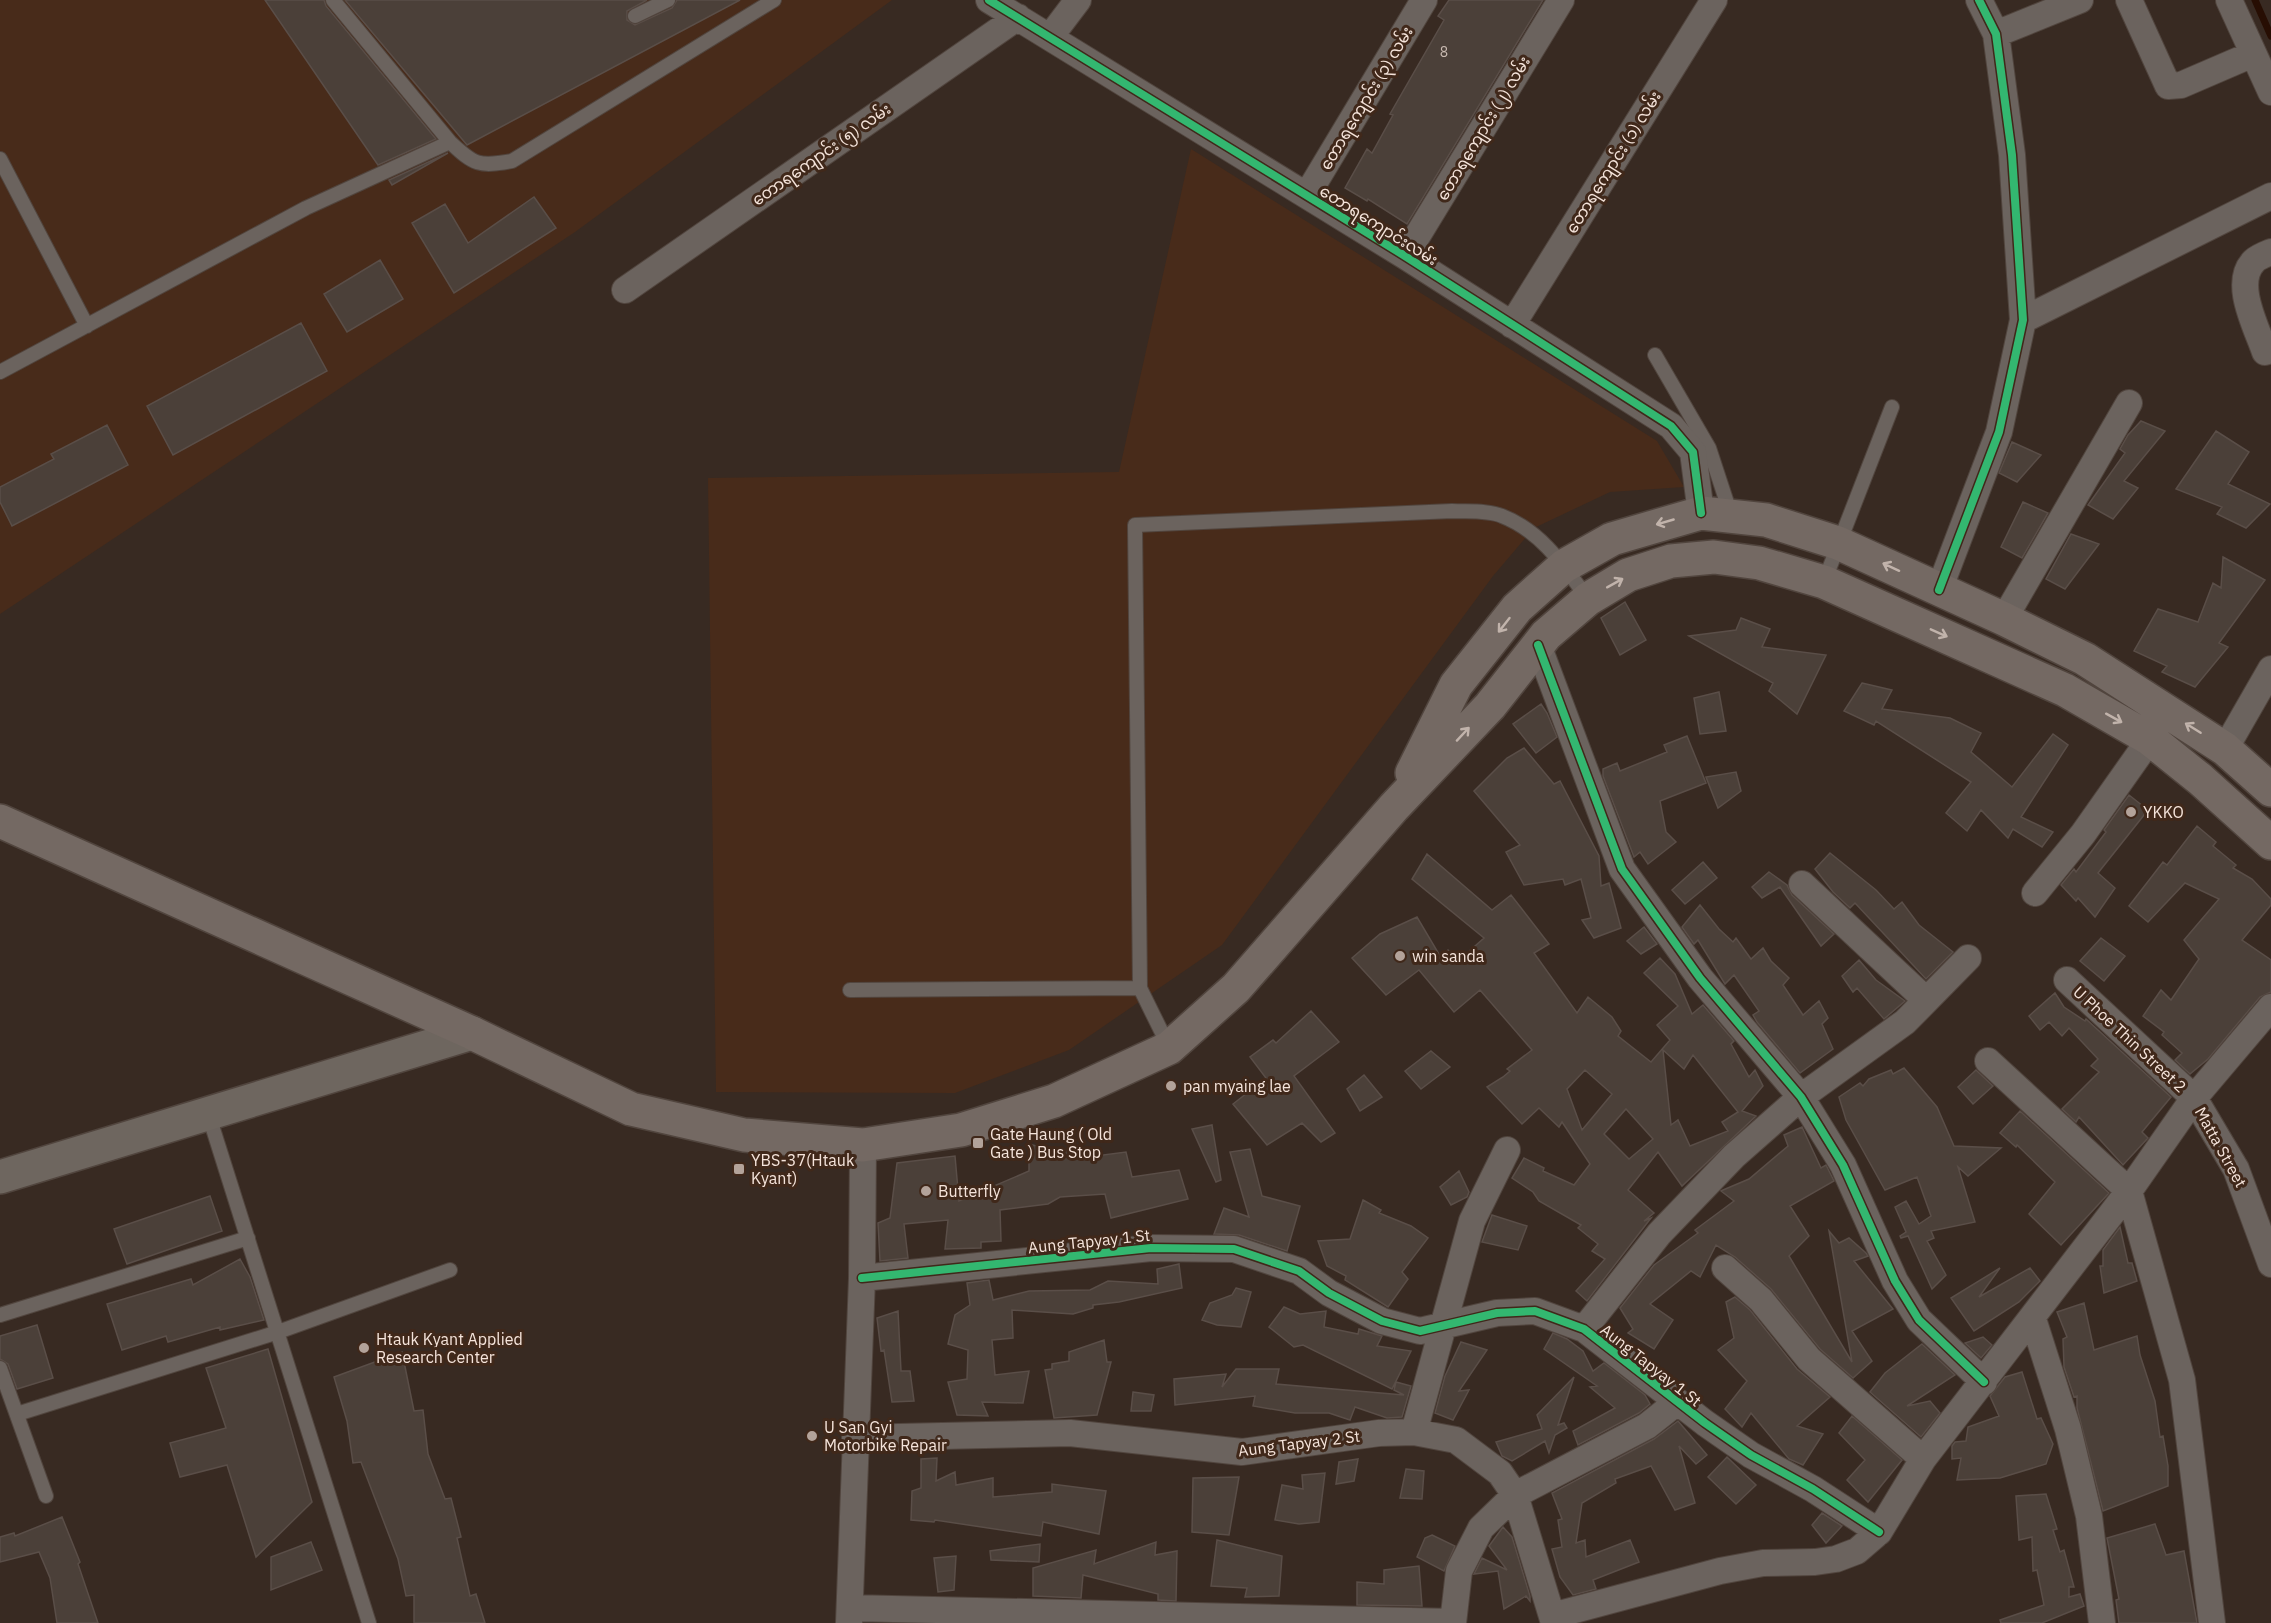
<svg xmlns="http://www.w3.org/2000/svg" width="2271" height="1623" font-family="'IBM Plex Sans','Noto Sans Myanmar',sans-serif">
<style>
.built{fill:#482b1a}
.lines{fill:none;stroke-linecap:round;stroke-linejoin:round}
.stream{stroke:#270e03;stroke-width:7}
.building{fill:#4b4039;stroke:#5a4e48;stroke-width:1.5;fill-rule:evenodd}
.lane-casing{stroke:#51453e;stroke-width:16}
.street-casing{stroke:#51453e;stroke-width:28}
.secondary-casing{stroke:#51453e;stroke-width:36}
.highway-casing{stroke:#51453e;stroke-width:36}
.lane{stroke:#6b635e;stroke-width:14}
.street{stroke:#6b635e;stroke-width:26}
.secondary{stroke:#6e665f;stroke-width:33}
.highway{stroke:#746963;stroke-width:33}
.cycleway-casing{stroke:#40281a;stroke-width:11}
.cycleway{stroke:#33b770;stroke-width:8}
.oneway{stroke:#c1b3ab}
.poi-dot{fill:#b3a39a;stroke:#40281a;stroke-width:2}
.labels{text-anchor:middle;stroke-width:6;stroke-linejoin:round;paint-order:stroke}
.number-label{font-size:14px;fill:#cabbb2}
.street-label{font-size:16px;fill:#f5e4db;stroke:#40281a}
.poi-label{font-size:16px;fill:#f5e4db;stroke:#40281a;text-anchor:start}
</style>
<rect width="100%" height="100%" fill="#382a22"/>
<path class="built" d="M0 0H892L575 232 0 614Z
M1191 149 1657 441 1684 487 1610 492 1534 528 1493 576 1222 945 1069 1050 955 1093 716 1092 708 478 1119 472Z"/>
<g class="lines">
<path class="stream" d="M2255 0 2271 36"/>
</g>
<path class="building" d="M265 0H324L326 6 436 139 378 165Z
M345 0H647L627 11V20L635 25 672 8 677 0H740L467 145Z
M1449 0H1543L1407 224 1368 199 1367 201 1345 188 1367 149 1372 153 1393 115 1390 114 1444 20 1438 16Z
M448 153 392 185 389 180Z
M534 197 556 228 454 293 412 223 445 204 468 243Z
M380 260 403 299 347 332 324 294Z
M301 323 327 371 173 455 147 406Z
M2141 421 2165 431 2124 481 2138 488 2113 519 2088 505 2125 453 2120 449 2128 435Z
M107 425 128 465 12 526 0 502V487L54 459 51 454Z
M2216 431 2249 452 2228 484 2270 504 2246 528 2217 514 2222 507 2176 489Z
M2012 442 2041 455 2017 482 1999 473Z
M2023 502 2048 513 2022 558 2001 547Z
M2071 534 2099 544 2065 589 2046 579Z
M2223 557 2265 580 2219 643 2228 647 2195 687 2162 672 2167 666 2134 651 2158 609 2198 622 2213 583 2221 588Z
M1625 602 1646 640 1620 655 1601 618Z
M1741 618 1770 629 1762 647 1826 655 1797 714 1769 691 1773 683 1689 636 1736 630Z
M1862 683 1892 690 1882 709 1950 718 1981 733 1971 752 2012 787 2053 734 2068 745 2021 817 2053 832 2042 847 2013 829 2008 838 1981 810 1967 831 1946 813 1971 782 1876 721 1874 725 1844 711Z
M1719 692 1726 731 1700 734 1694 698Z
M1541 704 1547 713 1557 737 1536 753 1513 724Z
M1687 736 1706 783 1660 801 1666 832 1676 842 1648 864 1640 852 1634 857 1603 776V769L1617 763 1620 771 1667 752 1664 745Z
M1524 748 1554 784 1560 781 1599 856 1601 886 1609 883 1621 928 1594 938 1582 920 1591 918 1581 879 1565 885 1563 879 1524 885 1506 852 1520 845 1474 791 1507 758Z
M1736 772 1741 791 1718 808 1706 777Z
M2129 795 2148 810 2098 873 2115 888 2095 917 2078 898 2076 901 2061 885 2074 869 2076 872 2106 832 2104 830Z
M2197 826 2216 842 2213 846 2236 865 2233 868 2252 879 2271 899V905L2242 940 2271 960V992L2260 997 2208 1059 2190 1074 2175 1060 2182 1053 2162 1035 2164 1032 2143 1016 2161 990 2171 1000 2199 959 2184 940 2219 899 2185 883 2148 922 2129 906 2163 862 2167 865Z
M1830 853 1876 890 1894 909 1902 902 1919 925 1953 952 1926 979 1855 903 1850 908 1833 892 1815 869Z
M1427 854 1492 910 1511 895 1549 944 1534 953 1577 1013 1588 997 1612 1017 1621 1031 1618 1036 1651 1062 1670 1040 1657 1025 1678 1006 1644 973 1660 958 1675 974 1692 1014 1703 1005 1734 1041 1731 1044 1749 1077 1755 1070 1763 1086 1742 1111 1756 1116 1682 1186 1658 1152 1628 1190 1654 1213 1644 1221 1651 1218 1587 1301 1576 1291 1605 1259 1592 1251 1598 1244 1578 1228 1581 1225 1539 1201 1533 1192 1512 1178 1524 1158 1544 1168 1543 1171 1574 1185 1590 1164 1562 1122 1559 1127 1539 1108 1522 1124 1487 1087 1503 1077 1510 1071 1507 1069 1532 1050 1480 990 1454 1012 1419 970 1386 995 1352 958 1380 934 1417 917 1440 956 1448 950 1457 962 1484 938 1412 879ZM1663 1050 1684 1069 1693 1055 1738 1112 1722 1122 1728 1131 1690 1146 1678 1120 1671 1125ZM1585 1070 1612 1094 1582 1130 1567 1089ZM1626 1109 1653 1139 1629 1159 1604 1134Z
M1703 862 1717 878 1685 904 1672 890Z
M1769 872 1787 885 1792 895 1834 934 1821 946 1780 887 1762 898 1752 887Z
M1700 905 1719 929 1733 942 1736 938 1751 959 1763 948 1771 961 1789 978 1783 985 1803 1015 1819 1001 1828 1018 1822 1024 1833 1049 1800 1073 1757 1022 1753 1015 1759 1011 1734 975 1725 984 1698 940 1694 944 1682 927Z
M1644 927 1657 944 1641 954 1627 941Z
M2101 938 2125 956 2104 981 2080 961Z
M1859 960 1876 980 1905 1001 1884 1019 1857 988 1853 992 1842 976Z
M2055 993 2064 1007 2085 1021 2086 1019 2171 1097 2142 1132 2148 1138 2123 1165 2079 1117 2076 1122 2062 1109 2099 1072 2091 1066 2098 1059 2069 1028 2062 1036 2049 1022 2040 1030 2029 1016Z
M1311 1011 1339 1042 1294 1076 1335 1133 1321 1142 1302 1123 1267 1145 1233 1104 1266 1078 1250 1057 1273 1040 1276 1043Z
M1431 1051 1450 1067 1421 1089 1405 1071Z
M1904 1068 1937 1107 1954 1146 2001 1148 1968 1176 1958 1167 1975 1222 1931 1231 1934 1238 1927 1241 1946 1275 1932 1289 1908 1236 1901 1238 1900 1236 1906 1232 1895 1207 1906 1201 1919 1224 1931 1216 1917 1177 1885 1190 1846 1120 1839 1097 1860 1083 1863 1086 1869 1079 1891 1070 1893 1074Z
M1976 1070 1993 1086 1973 1104 1958 1087Z
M1364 1075 1382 1097 1360 1111 1347 1089Z
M2020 1111 2109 1193 2061 1245 2029 1214 2055 1182 2017 1145 2016 1147 2000 1133Z
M1212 1125 1221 1180 1216 1182 1192 1129Z
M1802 1127 1821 1168 1826 1165 1834 1181 1790 1206 1809 1236 1789 1256 1852 1362 1829 1231 1839 1243 1849 1238 1866 1253 1868 1256 1854 1261 1893 1309 1852 1331 1872 1361 1853 1378 1820 1349 1771 1289 1735 1257 1716 1245 1700 1277 1691 1271 1650 1304 1673 1320 1654 1349 1628 1333 1633 1329 1620 1308 1654 1265 1698 1233 1695 1230 1734 1201 1721 1191 1723 1190 1749 1179 1788 1146 1784 1135Z
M1029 1144 1051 1150 1087 1152 1088 1157 1126 1152 1132 1177 1179 1170 1188 1199 1111 1218 1105 1194 1060 1197 1048 1204 1000 1210 1001 1241 981 1242V1248L945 1249 948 1220 904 1224 908 1258 880 1261 878 1223 890 1218 897 1163 955 1156 959 1201 1029 1171Z
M1250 1149 1262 1196 1300 1206 1287 1251 1239 1235 1214 1234 1224 1208 1249 1217 1230 1152Z
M1459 1171 1469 1192 1467 1197 1451 1205 1440 1187Z
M210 1196 222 1231 127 1264 114 1229Z
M1363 1200 1381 1210 1379 1213 1411 1226 1428 1238 1402 1272 1408 1279 1388 1307 1345 1280 1346 1276 1327 1266 1318 1241 1350 1239Z
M1492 1215 1527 1226 1518 1250 1482 1242Z
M2120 1227 2128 1263H2132L2137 1281 2104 1293 2100 1266H2103V1250Z
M240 1259 250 1277 264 1320 220 1330V1327L168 1342 166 1336 122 1350 107 1304 191 1279 193 1285Z
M1179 1264 1182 1288 1119 1302 1093 1305V1308L1073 1314 1012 1310 1013 1338 992 1340 995 1375 1029 1371 1023 1403 982 1402 988 1416 957 1415 948 1382 967 1379 968 1350 948 1344 955 1315 970 1305 967 1283 989 1280 993 1300 1029 1291 1090 1290 1108 1281 1158 1284 1157 1269Z
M2000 1268 1979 1297 2030 1268 2040 1281 2019 1302 1974 1331 1951 1298Z
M1236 1288 1251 1292 1241 1327 1217 1325 1202 1320 1210 1303 1232 1295Z
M1735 1297 1750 1310 1797 1369 1830 1397 1797 1426 1823 1434 1803 1465 1789 1459 1751 1413 1742 1427 1725 1409 1747 1381 1718 1350 1734 1338 1726 1302Z
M2084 1303 2094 1350 2137 1336 2140 1355 2155 1401 2160 1437 2163 1436 2168 1466V1486L2103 1511 2077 1408V1396L2074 1397 2064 1367 2063 1339 2067 1337 2057 1312Z
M1284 1307 1300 1314 1326 1311 1324 1327 1358 1334 1359 1329 1382 1336 1377 1346 1411 1351 1392 1389 1303 1345 1294 1347 1269 1327Z
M898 1311 901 1371H910L914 1401 892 1402 884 1350 881 1351 877 1318Z
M37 1325 53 1378 17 1389 8 1364 0 1359V1336Z
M1553 1333 1567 1339 1583 1351 1593 1371 1604 1363 1645 1395 1650 1404 1639 1413 1578 1445 1573 1431 1615 1408 1590 1387 1597 1386 1544 1349Z
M1983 1337 1992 1345 1981 1358 1965 1343Z
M1104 1340 1107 1362H1111L1097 1415 1054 1418 1045 1370 1052 1369V1364L1069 1361V1352Z
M1461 1342 1487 1350 1459 1391 1469 1390 1453 1420 1435 1413 1445 1376Z
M1922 1344 1955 1375 1907 1406 1930 1401 1940 1413 1921 1437 1870 1392 1885 1373Z
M268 1349 312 1502 256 1557 227 1465 180 1477 170 1443 226 1428 206 1368Z
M402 1352 414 1411 423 1410 428 1454 445 1499 451 1498 461 1537 457 1538 470 1596 476 1594 485 1623H414V1595L406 1596 398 1559 361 1462 353 1463 347 1421 334 1377Z
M1236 1369H1279L1276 1384 1404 1395 1394 1390 1396 1382 1411 1386 1402 1417 1387 1418 1355 1407 1350 1420 1329 1413H1295L1253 1406 1255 1396 1175 1405 1174 1379 1226 1374 1222 1387Z
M2022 1372 2037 1419 2041 1418 2053 1444 2046 1464 2000 1478 1957 1480 1961 1458 1952 1459V1446L1955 1442 1966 1441 1968 1427 1999 1416 1990 1396 2005 1377Z
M1574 1377 1558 1425 1564 1423 1567 1428 1555 1435 1549 1453 1545 1441 1512 1461 1502 1456 1496 1442 1542 1429 1537 1415Z
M1133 1392 1154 1395 1151 1411H1131Z
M1852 1416 1902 1460 1868 1502 1847 1480 1865 1460 1839 1433Z
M1678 1421 1707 1455 1696 1464 1679 1446 1695 1503 1675 1510 1651 1466 1615 1479 1616 1483 1582 1503 1576 1543 1585 1540 1586 1557 1630 1540 1639 1562 1593 1580 1596 1589 1573 1595 1560 1577 1552 1549 1562 1547 1558 1520 1562 1519 1552 1493 1654 1439Z
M1727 1457 1756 1485 1736 1504 1708 1477Z
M937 1458 936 1481 955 1472 956 1485 993 1478V1497L1052 1492V1484L1106 1491 1099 1534 1043 1522 1041 1536 935 1520 934 1522 911 1520 912 1491 921 1488V1459Z
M1358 1459 1354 1481 1336 1484 1339 1462Z
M1406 1469 1424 1471 1422 1499 1400 1498Z
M1325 1473 1319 1522 1299 1524 1275 1520 1282 1485 1303 1489 1302 1475Z
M1239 1477 1229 1535 1192 1532 1193 1478Z
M2046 1494 2057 1529 2053 1530 2060 1552 2064 1550 2074 1587H2069V1597L2080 1594 2084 1606 2042 1623H2001L2000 1620 2044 1605 2037 1570 2033 1571 2032 1537 2019 1540 2016 1496Z
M1822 1513 1842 1526 1826 1543 1812 1525Z
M62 1517 80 1562 78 1564 98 1623H57L50 1578 39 1552 0 1562V1537L14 1533 15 1536Z
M2155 1524 2166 1555 2184 1551 2197 1623H2119L2116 1600 2119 1599 2107 1538Z
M1503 1527 1512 1537 1530 1596V1601L1526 1596 1504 1609 1498 1571 1474 1574 1482 1558 1507 1570 1489 1546Z
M1432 1535 1455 1546 1444 1571 1417 1557 1425 1538Z
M1217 1540 1282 1556 1279 1596 1245 1597 1247 1588 1211 1586Z
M311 1542 322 1570 271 1590V1557Z
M1156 1542 1155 1555 1177 1551 1176 1601 1158 1600V1594L1083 1575 1081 1598 1033 1596V1568L1096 1550 1094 1564Z
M1040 1544 1039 1562 991 1560 990 1551Z
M956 1556 954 1590 938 1592 934 1558Z
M1419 1566 1422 1606 1357 1605V1582L1384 1584V1570Z"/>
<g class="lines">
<g class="lane-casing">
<path id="lane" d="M333 0 450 142C474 165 479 167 512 161L774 0
M635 16 668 0
M0 159 87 326
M1655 355 1709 448 1731 515
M0 372 306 208 450 142
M1824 582 1892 407
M850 990 1140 988
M1169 1047 1140 988 1135 525 1452 511C1467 512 1488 510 1502 516 1541 531 1564 566 1588 599
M208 1113 369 1623
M0 1315 248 1238
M0 1368 46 1496
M17 1414 278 1332 450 1270"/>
</g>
<g class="street-casing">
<path id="street" d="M989 0 1405 256 1671 426 1693 452 1701 513
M2129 0 2168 86 2181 85 2253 54
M2229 0 2271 92
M1996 34 2080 0
M1050 37 1078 0
M1307 195 1424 0
M1405 256 1561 0
M625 290 1018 17
M2023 320 2271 196
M1512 325 1714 0
M2265 352C2257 328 2232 283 2254 261 2258 257 2266 254 2271 252
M1939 590 1999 432 2023 320 2012 155 1996 34 1979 0
M2004 619 2129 403
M1538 645 1622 869 1700 978 1801 1097 1843 1165 1895 1281 1919 1320 1984 1382
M2225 749 2271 669
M1802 884 1926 1000
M2035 893 2083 834 2150 739
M2067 980 2194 1098 2236 1169 2271 1264
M1988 1061 2129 1191 2182 1380 2212 1623
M1725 1268 1761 1300 1809 1359 1923 1459
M862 1278 1151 1248 1234 1249 1299 1271 1329 1293 1382 1321 1420 1331 1497 1313 1535 1311 1584 1329 1705 1423 1751 1455 1813 1489 1879 1532
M2033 1319 2068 1429 2089 1516 2102 1623
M1584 1329 1659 1234 1734 1156 1801 1097 1905 1022 1968 958
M1414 1432 1472 1221 1507 1150
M855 1438 1070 1433 1242 1452 1379 1433 1414 1432 1456 1440 1500 1473 1515 1495 1554 1623
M851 1608 1453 1622
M1552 1616 1720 1571 1763 1563 1815 1562 1836 1559 1857 1551 1879 1532 1923 1459 2129 1191 2194 1098 2271 1007
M849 1623 862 1278 863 1145
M1453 1623 1459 1571 1481 1528 1515 1495 1647 1426 1676 1403"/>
</g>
<g class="secondary-casing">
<path id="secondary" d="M0 1177 472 1033"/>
</g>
<g class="highway-casing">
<path id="highway" d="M1412 773 1456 685 1517 608 1564 566 1612 539 1701 513 1766 520 1838 543 2004 619 2085 659 2225 749 2271 790
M0 821 472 1033 631 1109 744 1135 863 1145 961 1130 1054 1101 1169 1048 1236 988 1394 807 1490 706 1546 635 1588 599 1628 575 1671 561 1714 557 1759 563 1824 582 2065 690 2150 739 2200 779 2271 843"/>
</g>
<use href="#lane" class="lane"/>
<use href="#street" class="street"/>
<use href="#secondary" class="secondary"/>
<use href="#highway" class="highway"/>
<g class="cycleway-casing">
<path id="cycleway" d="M989 0 1405 256 1671 426 1693 452 1701 513
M1939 590 1999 432 2023 320 2012 155 1996 34 1979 0
M1538 645 1622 869 1700 978 1801 1097 1843 1165 1895 1281 1919 1320 1984 1382
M862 1278 1151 1248 1234 1249 1299 1271 1329 1293 1382 1321 1420 1331 1497 1313 1535 1311 1584 1329 1705 1423 1751 1455 1813 1489 1879 1532"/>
</g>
<use href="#cycleway" class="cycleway"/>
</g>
<defs><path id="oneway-shaft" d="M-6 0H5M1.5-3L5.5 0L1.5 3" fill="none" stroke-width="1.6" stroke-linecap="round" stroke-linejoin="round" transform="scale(1.5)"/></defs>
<g class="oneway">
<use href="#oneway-shaft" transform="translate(1665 522) rotate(164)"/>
<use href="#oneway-shaft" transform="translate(1891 567) rotate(-155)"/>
<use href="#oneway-shaft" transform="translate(1615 583) rotate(-29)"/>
<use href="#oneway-shaft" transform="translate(1504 625) rotate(128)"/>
<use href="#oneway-shaft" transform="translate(1939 633) rotate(24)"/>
<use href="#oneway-shaft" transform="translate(2114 718) rotate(29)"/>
<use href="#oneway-shaft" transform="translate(2193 728) rotate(-148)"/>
<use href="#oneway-shaft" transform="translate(1463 734) rotate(-47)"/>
</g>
<g class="poi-dot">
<circle cx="2131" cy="812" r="6"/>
<circle cx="1400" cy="956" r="6"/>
<circle cx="1171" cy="1086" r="6"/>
<rect x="972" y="1137" width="12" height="12" rx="3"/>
<rect x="733" y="1163" width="12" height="12" rx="3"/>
<circle cx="926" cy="1191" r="6"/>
<circle cx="364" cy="1348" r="6"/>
<circle cx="812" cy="1436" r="6"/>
</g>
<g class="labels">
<g class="number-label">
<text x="1444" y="57">8</text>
</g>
<g class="street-label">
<text transform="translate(1366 98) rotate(-59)" y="6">တောရကျောင်း (၃) လမ်း</text>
<text transform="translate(1483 128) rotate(-59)" y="6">တောရကျောင်း (၂) လမ်း</text>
<text transform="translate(821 154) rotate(-35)" y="6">တောရကျောင်း (၅) လမ်း</text>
<text transform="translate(1613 162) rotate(-58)" y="6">တောရကျောင်း (၁) လမ်း</text>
<text transform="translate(1379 225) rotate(32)" y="6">တောရကျောင်းလမ်း</text>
<text transform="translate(2130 1039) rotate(43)" y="6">U Phoe Thin Street 2</text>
<text transform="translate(2221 1147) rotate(61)" y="6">Matta Street</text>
<text transform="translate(1089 1241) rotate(-6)" y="6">Aung Tapyay 1 St</text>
<text transform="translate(1651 1365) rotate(38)" y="6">Aung Tapyay 1 St</text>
<text transform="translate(1299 1443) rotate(-7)" y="6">Aung Tapyay 2 St</text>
</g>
<g class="poi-label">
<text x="2143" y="818">YKKO</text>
<text x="1412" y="962">win sanda</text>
<text x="1183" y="1092">pan myaing lae</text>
<text x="990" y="1140">Gate Haung ( Old<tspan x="990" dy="18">Gate ) Bus Stop</tspan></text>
<text x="751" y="1166">YBS-37(Htauk<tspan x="751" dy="18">Kyant)</tspan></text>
<text x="938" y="1197">Butterfly</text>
<text x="376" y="1345">Htauk Kyant Applied<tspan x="376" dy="18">Research Center</tspan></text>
<text x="824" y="1433">U San Gyi<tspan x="824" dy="18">Motorbike Repair</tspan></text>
</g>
</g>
</svg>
